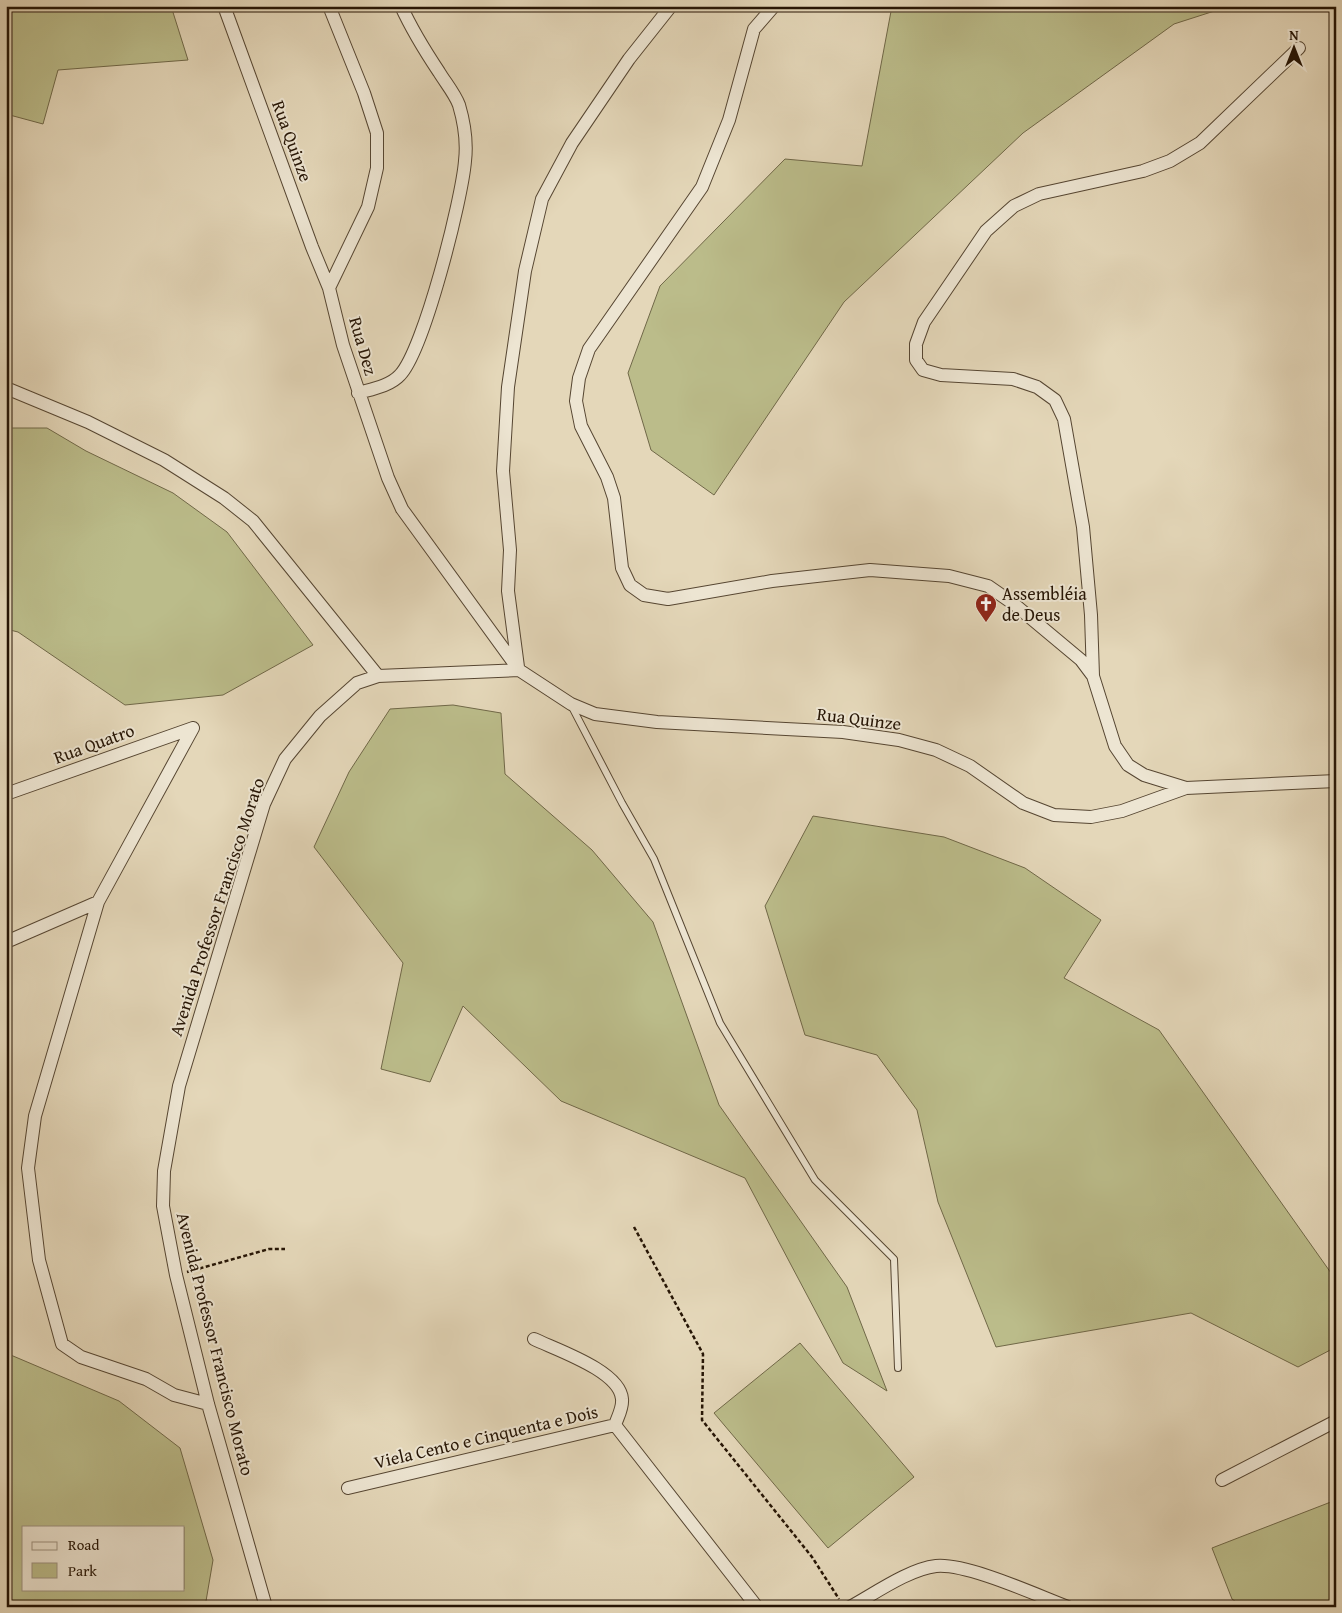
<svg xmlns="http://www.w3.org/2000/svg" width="1342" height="1613" font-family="'Gentium Book Plus',serif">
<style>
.green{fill:#bbbc8a;stroke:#706848;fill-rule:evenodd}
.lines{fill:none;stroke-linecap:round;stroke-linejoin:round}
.service-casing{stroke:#564632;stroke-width:8}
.minor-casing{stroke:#564632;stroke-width:14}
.path{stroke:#261505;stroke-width:2.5;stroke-dasharray:4 2.5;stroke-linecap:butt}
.service{stroke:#ede5d2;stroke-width:6}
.minor{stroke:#ede5d2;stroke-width:12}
.labels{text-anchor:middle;stroke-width:4;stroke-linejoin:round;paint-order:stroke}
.street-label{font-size:18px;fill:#261505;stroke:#ede5d2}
.poi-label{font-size:18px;fill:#261505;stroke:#ede5d2;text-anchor:start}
</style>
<rect width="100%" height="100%" fill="#e4d7b9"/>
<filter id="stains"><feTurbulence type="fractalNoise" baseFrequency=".004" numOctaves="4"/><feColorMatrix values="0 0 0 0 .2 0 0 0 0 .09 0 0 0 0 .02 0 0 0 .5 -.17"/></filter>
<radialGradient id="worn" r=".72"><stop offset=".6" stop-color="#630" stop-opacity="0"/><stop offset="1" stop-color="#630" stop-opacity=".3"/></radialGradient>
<path class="green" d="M6 6H171L188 60 58 70 43 124 6 114Z
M892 6H1230L1174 24 1023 133 844 302 714 495 651 450 628 373 660 286 785 159 862 166Z
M6 428H47L86 451 173 493 227 532 313 645 223 695 125 705 18 632 6 629Z
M453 705 501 713 505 774 592 850 653 922 719 1105 847 1287 887 1391 843 1363 745 1178 561 1101 463 1006 430 1082 381 1069 403 963 314 847 349 772 390 709Z
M813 816 944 837 1025 868 1101 920 1064 978 1159 1030 1336 1280V1347L1298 1367 1191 1313 996 1347 938 1202 917 1110 877 1055 805 1035 765 906Z
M800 1343 914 1477 828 1548 714 1413Z
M6 1353 119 1401 180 1448 213 1560 205 1607H6ZM24 1527H184V1589H24Z
M1336 1500V1607H1243L1232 1599 1212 1548Z"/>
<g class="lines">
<g class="service-casing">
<path id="service" d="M572 707 622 803 654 859 720 1023 815 1180 894 1259 898 1368"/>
</g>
<g class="minor-casing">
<path id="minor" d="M224 6 312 247 329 288
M329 6 364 93 377 133V168L368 207 329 288 343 345 388 478 402 509 519 670 571 704 595 714 657 722 843 732 899 740 936 750 970 766 1023 803 1054 815 1091 817 1122 811 1186 788 1336 781
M774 6 754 29 729 120 702 187 589 349 579 378 576 401 581 426 607 477 614 498 622 568 630 585 644 595 668 599 772 581 870 570 949 576 988 586 1014 604 1081 660 1093 676 1115 746 1128 765 1144 775 1186 788
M6 388 88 422 164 460 224 498 253 521 378 676
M358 393C372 389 390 386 400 375 424 350 462 199 465 161 467 144 464 122 459 105 455 94 445 82 439 72 425 51 412 30 401 6
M518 667 508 591 510 550 503 471 508 387 525 271 542 199 572 143 629 59 671 6
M1093 676 1091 615 1083 527 1064 419 1055 400 1037 387 1013 379 941 375 923 370 916 360V344L924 322 986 231 1014 206 1039 194 1143 171 1170 161 1200 143 1299 48
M193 728 98 902 35 1116 28 1168 39 1260 62 1344 81 1357 146 1379 174 1395 208 1404
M6 794 193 728
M6 942 98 902
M615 1425 757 1607
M1222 1480 1336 1421
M348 1488 615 1425C618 1416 623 1408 622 1399 620 1371 557 1350 534 1339
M266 1607 208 1404 176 1275 163 1206 164 1171 179 1086 264 804 285 759 320 716 357 683 378 676 519 670
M850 1607C874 1594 909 1569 936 1566 967 1563 1036 1595 1068 1607"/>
</g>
<path class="path" d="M634 1227 703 1354 702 1420 812 1557 839 1599
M187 1272 269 1249H285"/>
<use href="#service" class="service"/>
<use href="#minor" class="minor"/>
</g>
<defs>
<g id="church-pin" transform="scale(1.125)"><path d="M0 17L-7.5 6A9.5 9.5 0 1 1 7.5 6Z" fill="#8f2418" stroke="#ede5d2"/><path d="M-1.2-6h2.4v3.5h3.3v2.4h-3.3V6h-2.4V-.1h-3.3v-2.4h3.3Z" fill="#fff"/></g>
</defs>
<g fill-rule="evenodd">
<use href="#church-pin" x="986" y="604"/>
</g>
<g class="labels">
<g class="street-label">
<text transform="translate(292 141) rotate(70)" y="6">Rua Quinze</text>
<text transform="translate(363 346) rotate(74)" y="6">Rua Dez</text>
<text transform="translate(859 719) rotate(7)" y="6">Rua Quinze</text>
<text transform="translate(94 744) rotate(-20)" y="6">Rua Quatro</text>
<text transform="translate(217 907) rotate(-72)" y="6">Avenida Professor Francisco Morato</text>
<text transform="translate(215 1344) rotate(76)" y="6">Avenida Professor Francisco Morato</text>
<text transform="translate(486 1437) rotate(-13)" y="6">Viela Cento e Cinquenta e Dois</text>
</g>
<g class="poi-label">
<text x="1002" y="600">Assembléia<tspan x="1002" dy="21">de Deus</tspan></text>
</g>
</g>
<rect width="1342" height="1613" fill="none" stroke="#e4d7b9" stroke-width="25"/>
<rect x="8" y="8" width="1327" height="1598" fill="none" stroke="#261505" stroke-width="2.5"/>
<rect x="12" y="12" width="1317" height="1588" fill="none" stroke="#261505"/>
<rect x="22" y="1526" width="162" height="65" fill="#ede5d2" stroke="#9d9280"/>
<rect x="32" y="1542" width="25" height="8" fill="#ede5d2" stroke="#9d9280"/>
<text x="68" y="1550" font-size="15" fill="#261505">Road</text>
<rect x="32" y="1563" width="25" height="15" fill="#bbbc8a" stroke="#9d9280"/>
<text x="68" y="1576" font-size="15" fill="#261505">Park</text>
<g transform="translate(1294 48)" stroke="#ede5d2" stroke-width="4" paint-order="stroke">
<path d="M0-4L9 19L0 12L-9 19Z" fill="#261505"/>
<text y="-8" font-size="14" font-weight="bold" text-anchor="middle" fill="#261505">N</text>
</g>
<rect width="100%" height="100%" filter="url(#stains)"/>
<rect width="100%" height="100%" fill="url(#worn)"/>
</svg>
